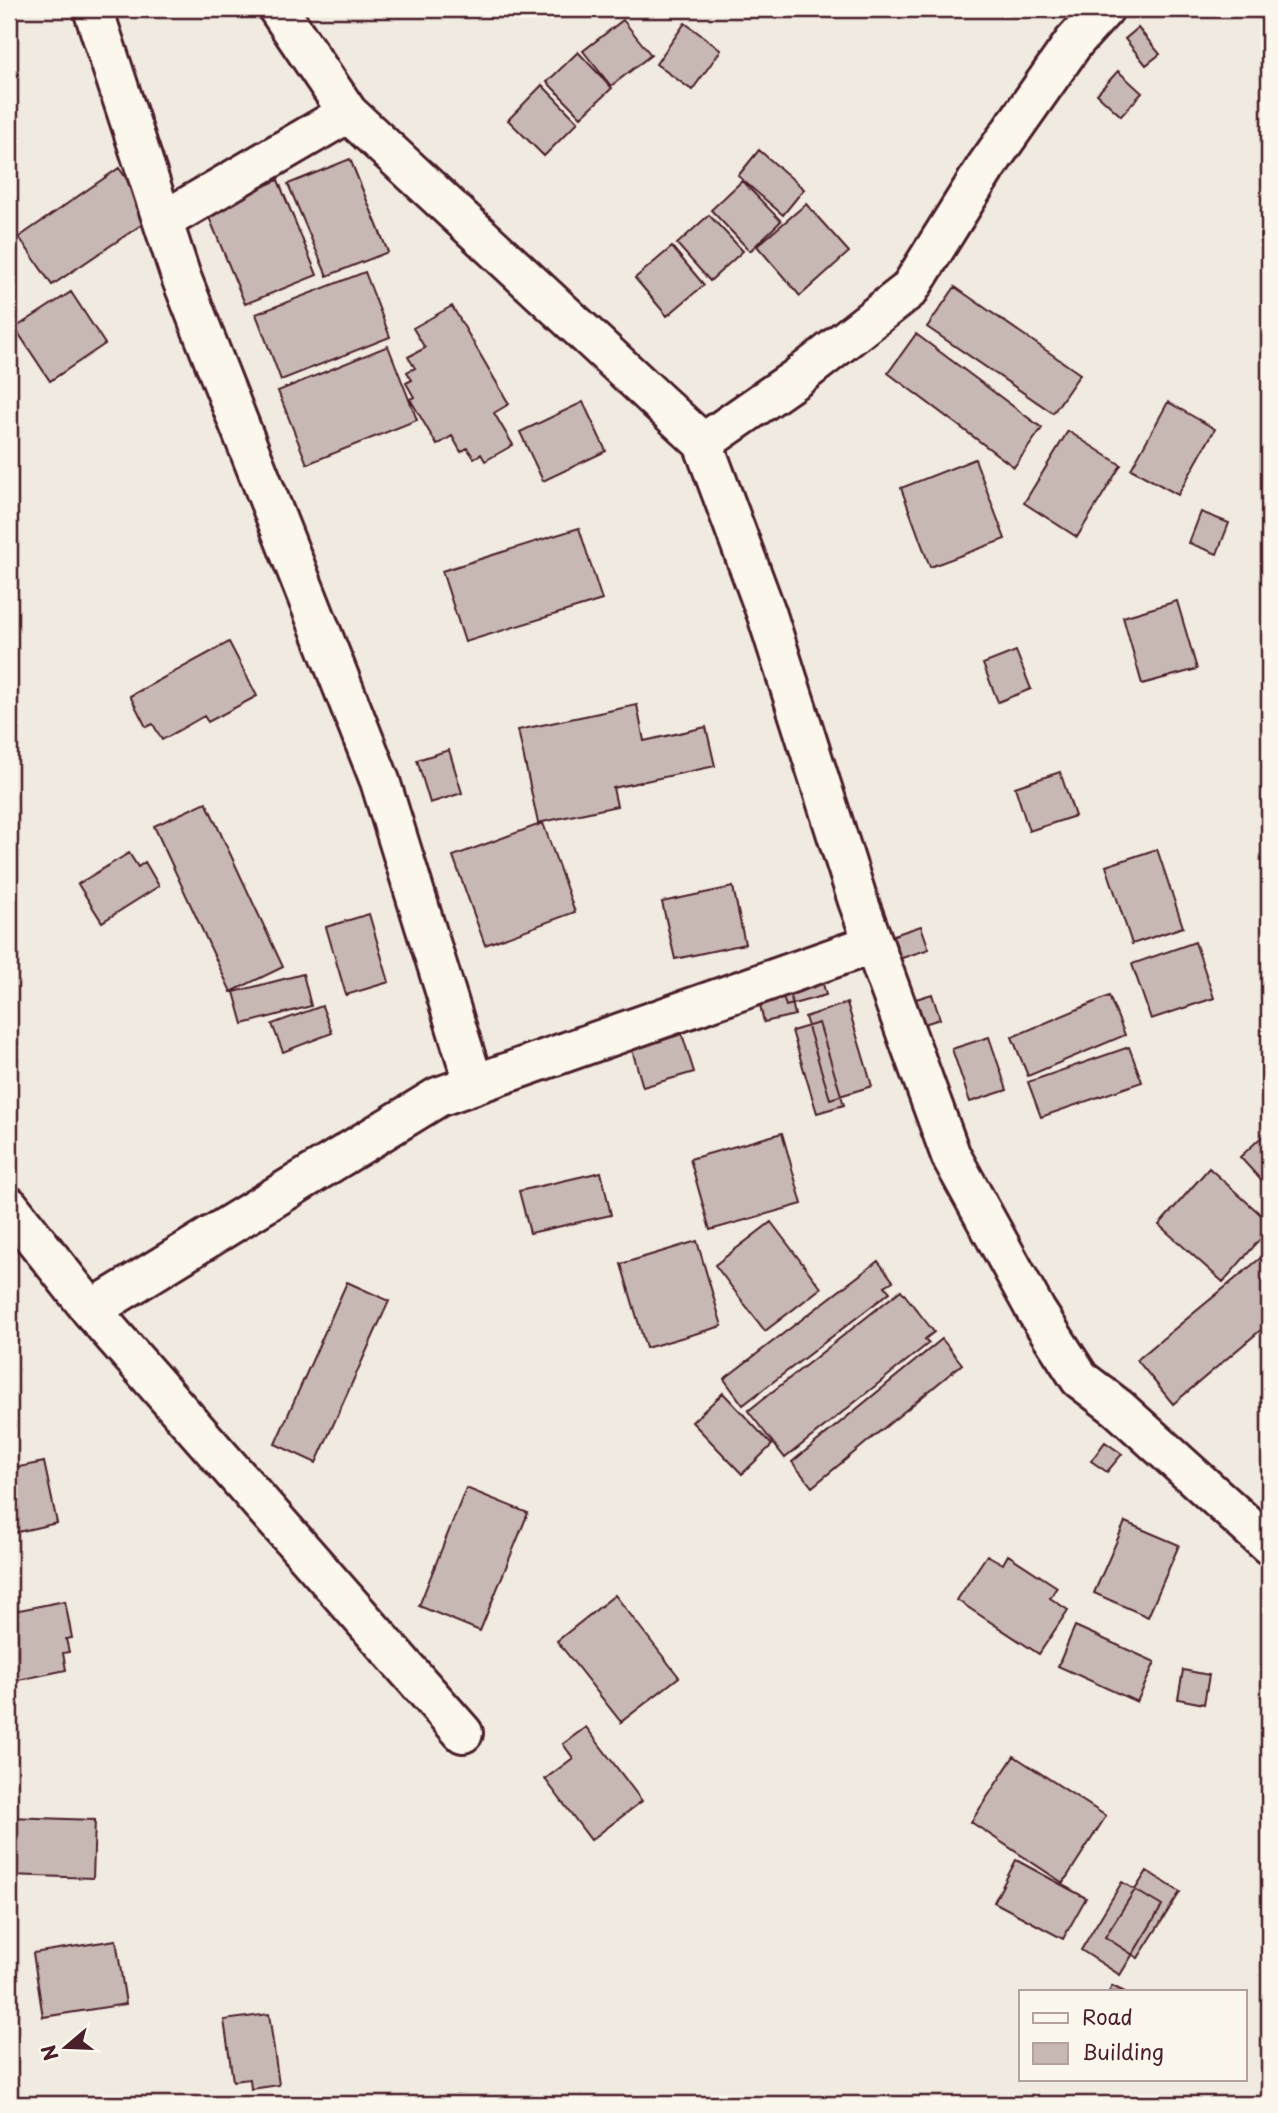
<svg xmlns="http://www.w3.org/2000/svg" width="1278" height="2113" font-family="'Playpen Sans',sans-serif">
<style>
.building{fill:#c8b8b3;stroke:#4a1f2b;stroke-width:2}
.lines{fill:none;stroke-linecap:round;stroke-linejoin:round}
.minor-casing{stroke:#4a1f2b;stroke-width:44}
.minor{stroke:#fbf7ec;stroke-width:38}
</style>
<rect width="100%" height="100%" fill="#f0eae0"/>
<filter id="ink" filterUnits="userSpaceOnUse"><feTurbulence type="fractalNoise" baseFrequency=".0143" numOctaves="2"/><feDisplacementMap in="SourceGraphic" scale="14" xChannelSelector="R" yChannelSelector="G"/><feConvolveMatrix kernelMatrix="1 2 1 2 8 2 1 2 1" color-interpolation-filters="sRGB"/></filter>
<g filter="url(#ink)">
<path class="building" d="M623 20 651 55 611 86 583 51Z
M685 23 721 50 692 90 656 64Z
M1138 28 1160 54 1146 65 1125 39Z
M578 52 612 88 581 117 547 82Z
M1118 71 1142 93 1121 116 1097 94Z
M542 85 578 122 544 156 508 120Z
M759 150 804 189 783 215 738 176Z
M350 159 388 252 327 276 288 184Z
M119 168 153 217 52 285 19 237Z
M278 180 317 275 245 304 206 210Z
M742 181 781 221 750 251 711 210Z
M806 204 849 252 800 296 757 246Z
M709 215 743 251 710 281 677 244Z
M672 247 704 285 667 316 635 278Z
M365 272 390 337 281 380 256 314Z
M955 287 1080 374 1053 413 927 327Z
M71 292 105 344 50 381 15 328Z
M452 306 509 404 494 413 513 445 485 461 481 454 474 458 467 448 461 452 452 436 437 445 410 399 414 397 406 383 412 380 407 372 415 368 408 357 425 348 413 328Z
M916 334 1042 428 1014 467 888 373Z
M388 346 417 420 307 464 278 391Z
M583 402 606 451 543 481 520 432Z
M1168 402 1215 429 1178 495 1131 469Z
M1068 431 1121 465 1077 537 1024 503Z
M975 459 1005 539 930 567 901 488Z
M1201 512 1229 523 1217 554 1189 543Z
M579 528 602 600 465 642 442 571Z
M1177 601 1197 669 1142 684 1123 617Z
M229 642 257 696 208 722 204 716 162 740 153 724 146 727 130 696Z
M1016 651 1031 689 998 702 983 664Z
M637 705 644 741 706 727 715 766 613 788 617 806 538 823 518 730Z
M449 750 462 793 430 803 417 760Z
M1060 772 1075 816 1029 831 1015 787Z
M206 802 283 967 231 992 154 826Z
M543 823 575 912 485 945 453 856Z
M1157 849 1183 927 1132 944 1106 866Z
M129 853 138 867 145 862 159 886 102 922 78 884Z
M733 887 745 944 675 959 662 902Z
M369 914 389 982 346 995 326 927Z
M921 926 929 949 899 959 891 936Z
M1195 942 1214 998 1151 1019 1132 964Z
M819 969 826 995 786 1006 778 982Z
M303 974 311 1006 243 1024 234 992Z
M790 993 795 1015 764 1022 759 1001Z
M932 994 940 1019 924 1024 916 999Z
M1109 996 1125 1035 1028 1076 1012 1037Z
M847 1003 872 1086 830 1099 805 1017Z
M322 1006 332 1033 283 1052 272 1024Z
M819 1023 844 1105 817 1113 792 1031Z
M682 1034 694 1072 643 1087 632 1050Z
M989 1037 1007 1090 970 1102 952 1049Z
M1129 1047 1142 1082 1041 1117 1028 1082Z
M1269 1130V1189L1240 1157Z
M782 1133 802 1204 710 1230 690 1159Z
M1209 1168 1269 1222V1229L1223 1282 1159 1225Z
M601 1172 611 1215 530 1233 519 1191Z
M771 1222 821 1288 765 1331 715 1265Z
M697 1241 722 1326 646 1348 621 1264Z
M1269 1251V1323L1173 1404 1137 1360Z
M878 1261 893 1281 885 1286 890 1292 743 1405 724 1379Z
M347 1282 389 1301 316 1463 275 1444Z
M901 1290 934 1332 925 1339 929 1343 785 1458 748 1411Z
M942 1339 962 1364 812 1487 792 1462Z
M723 1393 772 1445 742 1474 692 1422Z
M1105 1442 1122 1454 1107 1472 1091 1461Z
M44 1462 57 1523 9 1534V1469Z
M466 1488 528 1513 480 1631 419 1606Z
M1125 1522 1179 1545 1148 1617 1094 1593Z
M987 1555 1003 1564 1008 1555 1057 1587 1050 1598 1068 1610 1039 1654 957 1600Z
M615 1595 679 1677 621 1722 557 1641Z
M65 1601 72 1638 66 1639 69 1652 63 1653 66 1670 9 1682V1612Z
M1075 1626 1155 1662 1137 1702 1058 1666Z
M1183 1670 1209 1675 1204 1704 1178 1699Z
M586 1727 642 1801 591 1840 545 1779 573 1758 563 1744Z
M1014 1756 1106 1816 1063 1883 971 1822Z
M9 1817 95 1820 93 1878 9 1875Z
M1016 1860 1086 1898 1063 1939 994 1902Z
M1147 1871 1180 1892 1138 1958 1105 1937Z
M1122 1882 1162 1906 1120 1975 1081 1950Z
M116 1940 126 2004 43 2017 33 1953Z
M1112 1986 1125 1992H1109Z
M269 2014 279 2085 251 2089 250 2079 233 2081 224 2020Z"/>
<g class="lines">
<g class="minor-casing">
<path id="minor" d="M93 9 181 277 380 781 474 1084
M278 9 348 113 703 443 767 615 858 901 951 1156 1036 1311 1080 1379 1118 1408 1269 1545
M163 221 348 113
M703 443 798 377 909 290 986 167 1074 42 1104 9
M9 1206 91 1310 463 1733
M91 1310 438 1097 873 944"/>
</g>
<use href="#minor" class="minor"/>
</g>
</g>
<rect width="1278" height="2113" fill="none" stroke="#fbf7ec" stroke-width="35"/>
<rect x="18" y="18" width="1243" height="2078" fill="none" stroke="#4a1f2b" stroke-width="2.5" filter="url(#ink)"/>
<rect x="1019" y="1990" width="228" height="91" fill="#fbf7ec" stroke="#b4a19f" stroke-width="2"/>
<rect x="1033" y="2013" width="35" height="10" fill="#fbf7ec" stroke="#b4a19f" stroke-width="2"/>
<text x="1082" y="2025" font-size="21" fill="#4a1f2b">Road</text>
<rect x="1033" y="2043" width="35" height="21" fill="#c8b8b3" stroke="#b4a19f" stroke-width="2"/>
<text x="1082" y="2060" font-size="21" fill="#4a1f2b">Building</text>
<g transform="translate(66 2047) rotate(251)" stroke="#fbf7ec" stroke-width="5" paint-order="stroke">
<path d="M0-5L12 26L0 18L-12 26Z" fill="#4a1f2b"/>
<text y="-10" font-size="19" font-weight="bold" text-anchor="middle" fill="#4a1f2b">N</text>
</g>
</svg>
